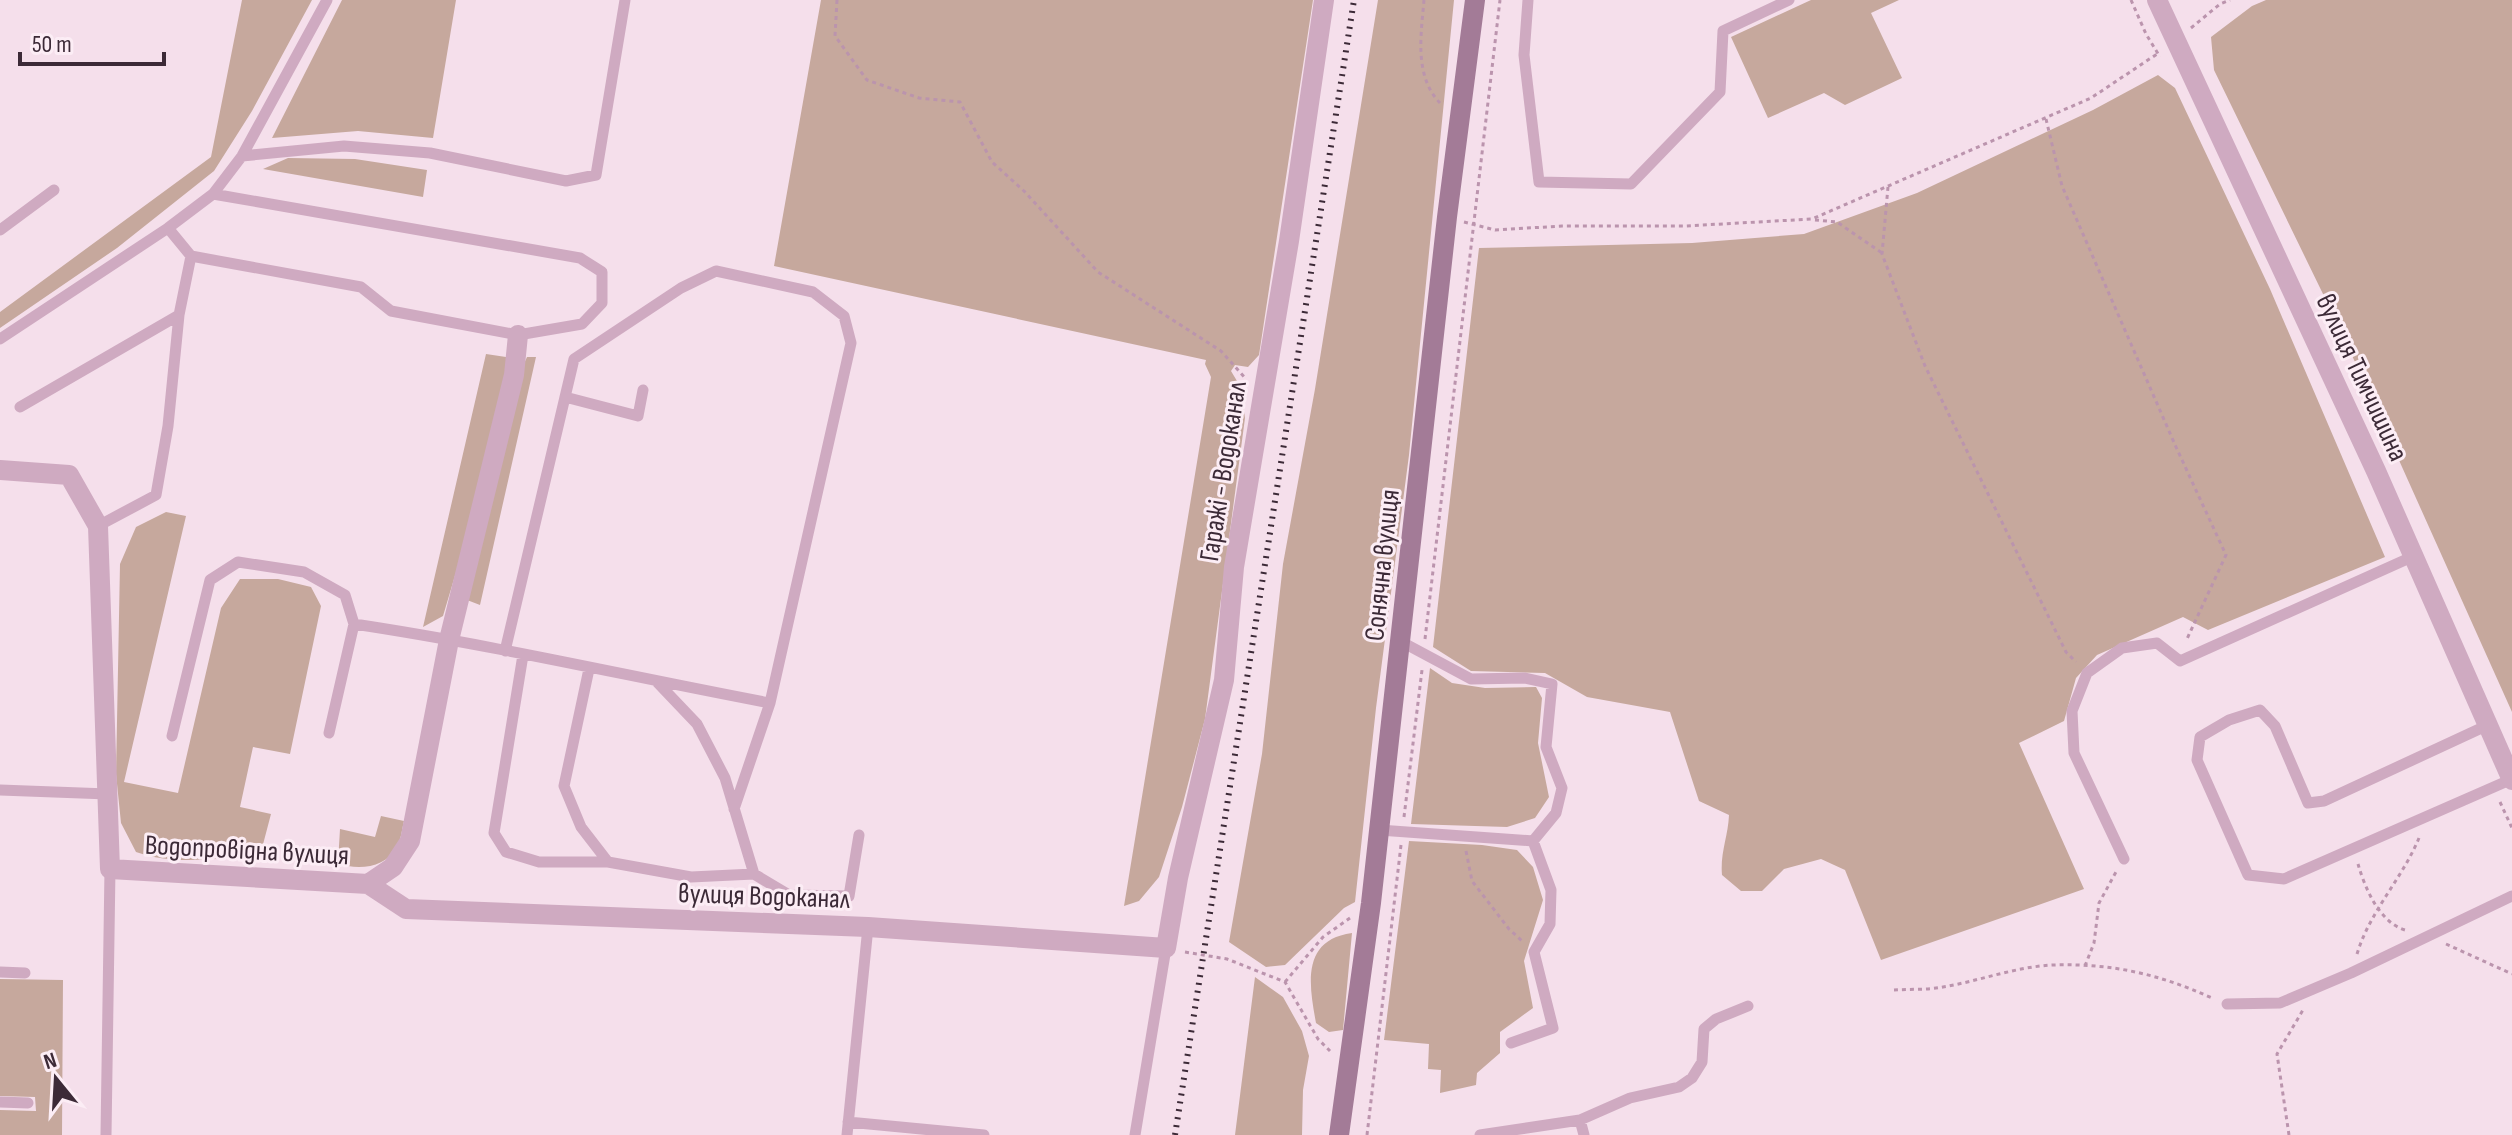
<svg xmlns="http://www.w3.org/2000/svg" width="2512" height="1135" font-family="'Sofia Sans Condensed',sans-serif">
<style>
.green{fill:#c6a89d}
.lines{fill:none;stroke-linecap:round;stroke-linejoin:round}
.path{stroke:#bb94ad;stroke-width:3;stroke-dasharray:4 4;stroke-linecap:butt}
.lane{stroke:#cfaac1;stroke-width:11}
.street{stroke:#cfaac1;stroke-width:20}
.secondary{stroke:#a37b97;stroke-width:20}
.rail{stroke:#3c2a37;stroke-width:6;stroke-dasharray:2 6;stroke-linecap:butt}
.labels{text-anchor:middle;stroke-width:6;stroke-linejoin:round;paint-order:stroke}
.street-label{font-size:28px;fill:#3c2a37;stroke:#fcedf5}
</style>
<rect width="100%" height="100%" fill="#f5dfeb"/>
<path class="green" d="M242 0H312L252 111 214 171 117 248 0 328V312L211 157Z
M342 0H456L433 138 358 131 272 138Z
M821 0H1313L1259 355 1248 367 1235 365 1231 371 1240 386 1245 418 1205 719 1182 807 1159 877 1139 901 1124 906 1211 377 1205 364 1206 360 774 266Z
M1378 0H1454L1409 455 1376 708 1355 902 1344 908 1285 965 1266 967 1229 942 1262 754 1283 564 1315 389Z
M1811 0H1899L1871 13 1902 78 1845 105 1824 93 1768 118 1731 37Z
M2266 0H2512V712L2341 331 2214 70 2211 37 2252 6Z
M2158 75 2175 88 2270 289 2385 557 2208 630 2183 617 2097 655 2076 678 2064 721 2019 743 2084 889 1881 960 1845 870 1821 859 1784 869 1762 891H1741L1722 875C1720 853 1728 837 1729 815L1699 801 1670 712 1587 697 1545 673 1471 671 1433 647 1479 248 1692 243 1804 234 1917 193 2093 110Z
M288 158 355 159 427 170 423 197 263 169Z
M486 354 506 357 508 365 465 542 443 616 423 627Z
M527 357H536L480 605 467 600 522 368Z
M166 512 186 516 124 782 178 793 221 608 240 579H278L311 587 321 606 290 754 253 747 240 807 271 814 261 852C220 859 176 866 136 852L121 823 116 774 120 564 136 527Z
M1430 668 1452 683 1485 688 1536 687 1542 698 1538 743 1549 797 1535 818 1507 827 1411 824Z
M381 816 404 821C402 829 401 840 397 847 386 868 357 871 338 863L340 829 375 837Z
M1409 841 1482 845 1517 850 1533 867 1543 900 1524 961 1533 1008 1500 1032V1053L1477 1073 1476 1085 1440 1093 1441 1070 1428 1069 1429 1044 1384 1040Z
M1352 933 1343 1030 1329 1032 1316 1023C1309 985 1301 940 1352 933Z
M1255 977 1283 997 1302 1031 1309 1056 1303 1090 1302 1135H1235Z
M0 979 63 980 62 1135H0V1110L36 1111 35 1097 0 1096Z"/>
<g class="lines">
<path class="path" d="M837 0 835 36 867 80 919 98 960 102 992 162 1024 191 1098 272 1221 351 1246 379
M1424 0C1421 35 1414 76 1440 103
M2131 0 2146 34 2160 57
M2191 28 2220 4 2230 0
M2046 119 2062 186 2176 447 2226 555 2186 641
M1888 187 1882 254 1925 366 2066 652 2076 662
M1815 220 1837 222 1882 253
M1464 222 1495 230 1562 226H1685L1812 219 2091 98 2157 54
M1425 639 1500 0
M2500 802 2512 828
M1404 817 1422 670
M1466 851 1472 881 1509 929 1522 941
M2358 864C2365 888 2379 922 2405 930
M2446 944 2512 974
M1185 952 1227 959 1285 982 1318 1039 1330 1051
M2357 954C2370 911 2402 879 2419 838
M2085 966 2094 943 2099 903 2116 872
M1285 982 1323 937 1350 918
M1894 990C1910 989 1927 990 1943 987 1979 981 2015 967 2052 965 2111 963 2159 974 2212 998
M1367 1135 1401 845
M2289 1135 2277 1054 2303 1010"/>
<path class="lane" d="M1528 0 1524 55 1539 182 1631 184 1720 92 1723 31 1789 0
M242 156 344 146 430 153 566 181 596 175 625 0
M168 228 191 256 361 287 391 311 518 335 582 324 602 303V272L580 258 213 194
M0 230 54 190
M0 339 168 228 213 194 242 156 327 0
M565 397 638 416 643 390
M20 407 179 315 191 256
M98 526 156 495 168 426 179 315
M1400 641 1471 679 1525 678 1552 684 1546 747 1562 788 1556 813 1533 841
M523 655 494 833 506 852 539 862H608
M589 669 564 786 581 827 608 862 691 877 754 874
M657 682 697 724 725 778 754 874 789 895 849 896 859 835
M2488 725 2324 801 2308 803 2275 726 2260 710 2229 720 2200 737 2197 760 2248 875 2284 879 2512 779
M329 733 354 624C494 645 632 677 770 703L851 343 844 316 813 292 716 271 681 288 574 359 505 651
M172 736 210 580 238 562 304 572 345 595 354 624
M0 790 108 794
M734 809 770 703
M1379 830 1533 841 1551 890 1550 924 1534 952 1553 1028 1511 1043
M2124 859 2074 753 2072 711 2087 673 2122 648 2157 643 2180 661 2414 556
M0 972 25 973
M2227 1004 2280 1003 2351 973 2512 896
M0 1102 28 1103
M1580 1120 1584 1135
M848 1122 984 1135
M106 1135 110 869
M847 1135 868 927
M1135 1135 1166 948
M1480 1135 1580 1120 1630 1098 1679 1087 1692 1078 1702 1062 1704 1029 1716 1019 1748 1006"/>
<path class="street" d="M2157 0 2376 471 2512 780
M0 470 69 475 98 526 110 869 368 884 393 867 410 841 449 640 514 375 518 335
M368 884 406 909 868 927 1166 948 1178 878 1224 680 1234 567 1289 241 1324 0"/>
<path class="secondary" d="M1339 1135 1371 903 1447 217 1475 0"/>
<path class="rail" d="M1175 1135 1354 0"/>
</g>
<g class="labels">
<g class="street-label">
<text transform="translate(2363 377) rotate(65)" y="10">вулиця Тимчишина</text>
<text transform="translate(1222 471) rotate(-81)" y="10">Гаражі - Водоканал</text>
<text transform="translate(1381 565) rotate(-84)" y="10">Сонячна вулиця</text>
<text transform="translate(247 849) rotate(3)" y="10">Водопровідна вулиця</text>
<text transform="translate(764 895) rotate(2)" y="10">вулиця Водоканал</text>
</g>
</g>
<g transform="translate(56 1079) rotate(342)" stroke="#fcedf5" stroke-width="6" paint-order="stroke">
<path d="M0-6L14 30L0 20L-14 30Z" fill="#3c2a37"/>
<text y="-12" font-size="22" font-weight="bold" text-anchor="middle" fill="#3c2a37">N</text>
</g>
<path d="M20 52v12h144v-12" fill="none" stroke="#3c2a37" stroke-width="4"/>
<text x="32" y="52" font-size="24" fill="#3c2a37" stroke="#fcedf5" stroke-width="6" paint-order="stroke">50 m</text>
</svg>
